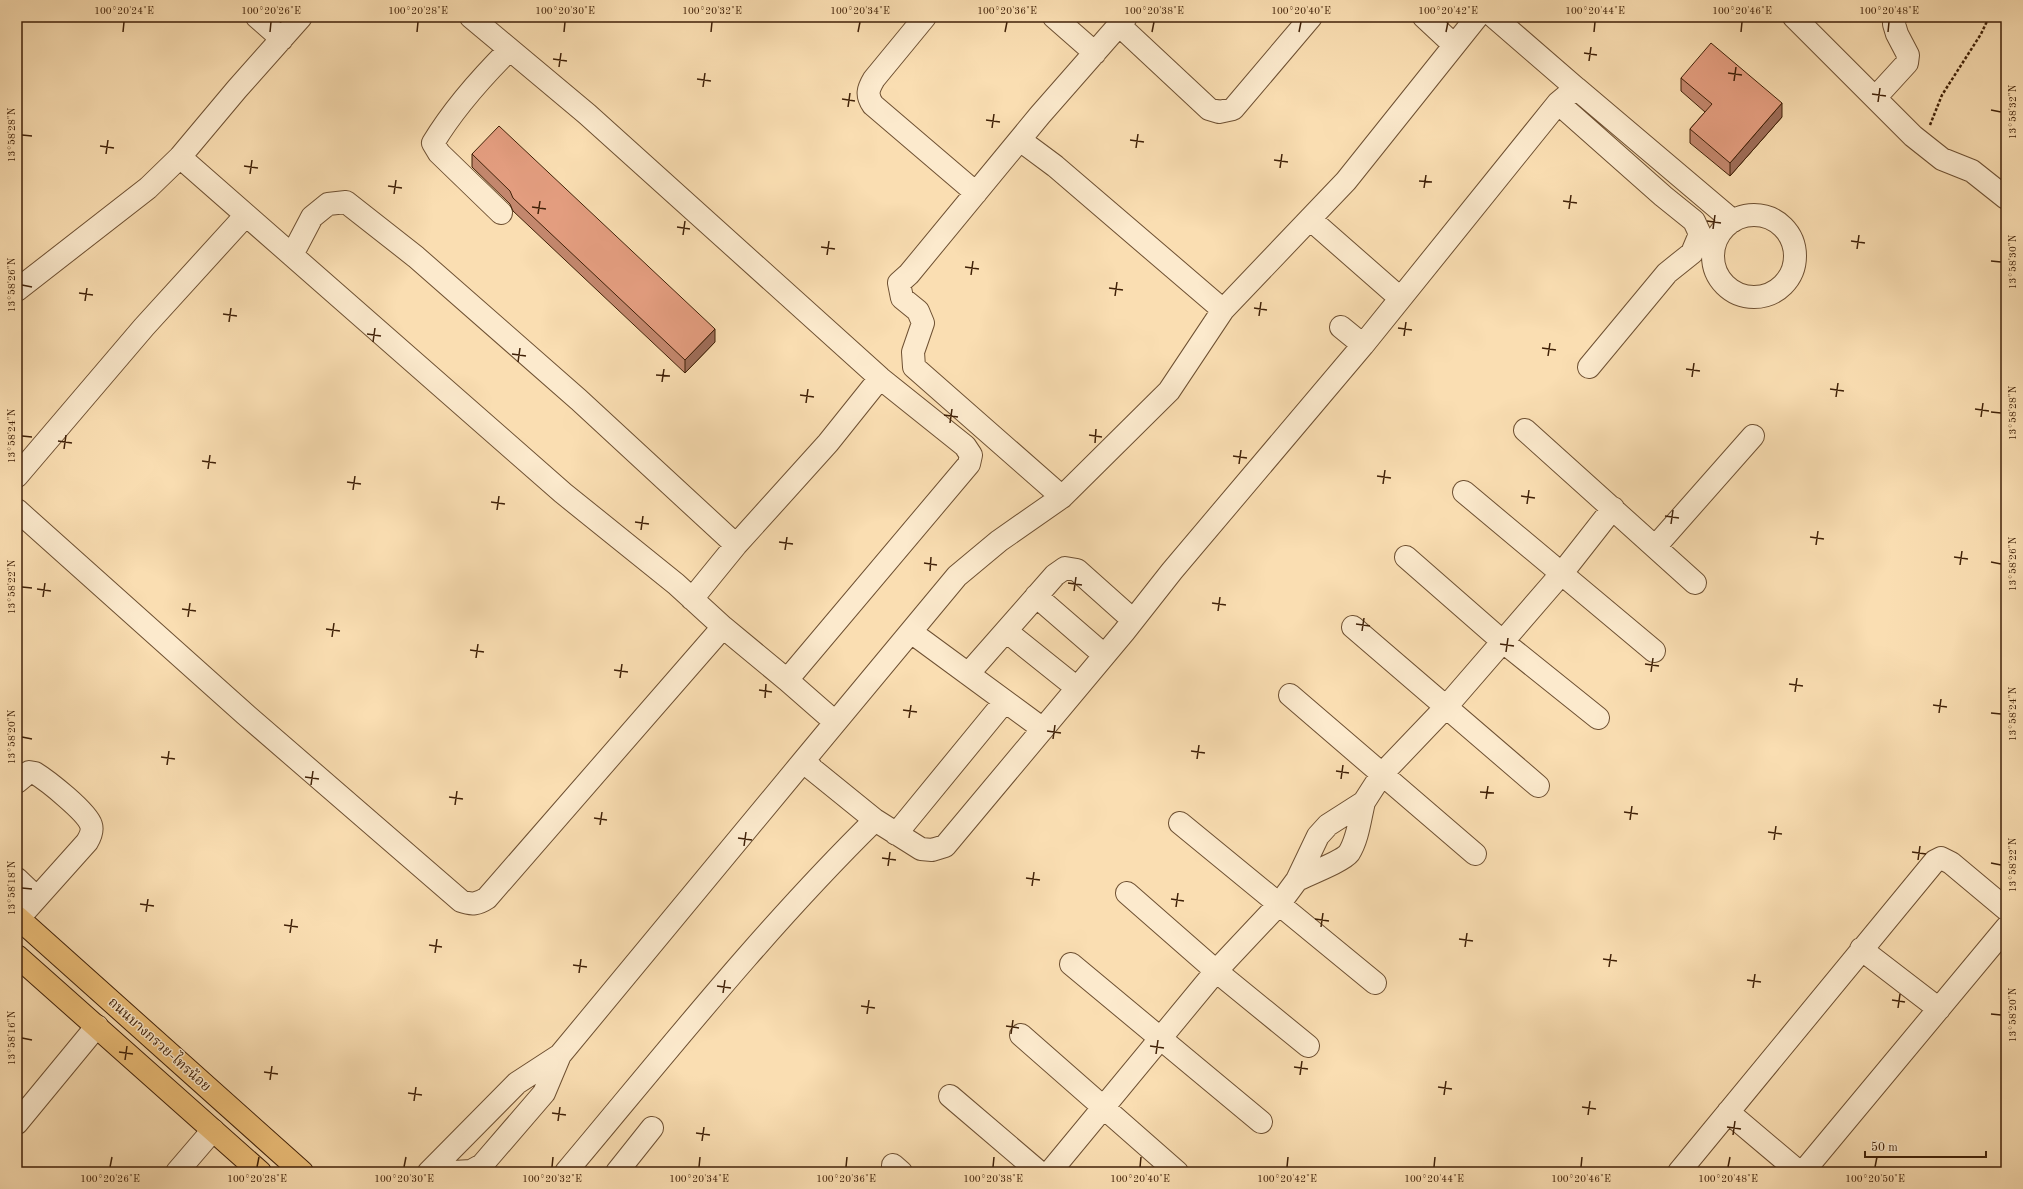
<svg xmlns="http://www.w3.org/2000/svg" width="2023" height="1189" font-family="'Old Standard TT','Noto Serif Thai',serif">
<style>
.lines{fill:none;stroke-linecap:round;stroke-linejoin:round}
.minor-casing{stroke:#6e5032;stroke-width:24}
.major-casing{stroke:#402108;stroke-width:24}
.path{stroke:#402108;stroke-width:2.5;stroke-dasharray:3 2;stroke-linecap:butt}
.minor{stroke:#fceacd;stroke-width:22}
.major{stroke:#edbf79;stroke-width:22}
.wall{fill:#c3876d;stroke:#402108}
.shaded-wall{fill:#9f6e59;stroke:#402108}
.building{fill:#e39d7f;stroke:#402108}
.ticks{fill:none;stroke:#402108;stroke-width:1.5}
.labels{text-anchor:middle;stroke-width:3;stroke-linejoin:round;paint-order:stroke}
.street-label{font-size:14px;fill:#402108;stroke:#fceacd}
.neatline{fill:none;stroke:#402108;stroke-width:1.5}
.ticks-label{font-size:10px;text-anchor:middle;fill:#402108}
</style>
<rect width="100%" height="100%" fill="#fadeb2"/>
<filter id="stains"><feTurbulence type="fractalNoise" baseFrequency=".005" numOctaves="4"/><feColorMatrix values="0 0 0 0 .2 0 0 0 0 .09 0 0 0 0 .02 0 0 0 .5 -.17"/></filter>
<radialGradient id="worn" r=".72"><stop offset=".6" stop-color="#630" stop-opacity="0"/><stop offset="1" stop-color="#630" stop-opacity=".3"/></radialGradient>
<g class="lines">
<g class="minor-casing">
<path id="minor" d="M257 17 282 39
M471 17 587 114 880 378 965 446 971 455 969 464 787 680 723 627
M925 17 874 79C868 89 866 95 873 105L976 193
M1054 17 1095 53
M1424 17 1454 45
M1494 17 1576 88
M1794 17 1913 136 1942 159 1972 171 2006 198
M1119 25 1209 109 1219 112 1233 109 1311 17
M1875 98 1907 63 1908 55 1897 34 1894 24 1895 17
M1558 103 1663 196 1694 221 1700 234 1692 253 1667 273 1589 367
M1020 140 1055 166 1223 310
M501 213 439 153 433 143C454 108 481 78 509 50
M1713 256a41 41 0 1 1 82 0a41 41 0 1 1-82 0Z
M1310 219 1400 298
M292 255 312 217 328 204 346 202 416 257 579 400 736 545 692 599
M17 290 148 188 180 157 237 89 301 17
M1341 327 1363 345
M1525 430 1695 583
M17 476 144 327 246 215
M1464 492 1654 651
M1062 497 914 367 913 352 923 323 918 311 902 298 899 283 909 274 1040 115 1126 17
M17 510 245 714 461 901C472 905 478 904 487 898L723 627 676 584 563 493 180 157
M736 545 828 443 880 378
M1655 547 1753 436
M1406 557 1502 641 1598 718
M1036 596 1104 655
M1353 627 1538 786
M1006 631 1077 688
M911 632 1043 729
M968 674 1055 575 1065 568 1077 570 1133 620
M787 680 835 722
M1290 695 1475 854
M17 782 29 772 35 773C48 781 87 812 91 825 93 831 90 837 87 842L19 918
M875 820 812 769 805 759 957 576 999 541 1062 497 1169 391 1223 310 1346 181 1477 17
M1180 823 1375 983
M896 834 1005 701
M17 879 37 898
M1297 880C1309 874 1343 861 1349 853 1358 839 1360 818 1364 802
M1127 893 1216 971 1308 1046
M1861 949 1939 1009
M1071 964 1261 1122
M1021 1035 1177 1172
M950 1096 1039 1172
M1728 1112 1799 1172
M17 1123 97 1026
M893 1165 901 1172
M177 1172 213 1130
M429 1172 517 1083 560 1055 805 759
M454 1172 471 1171 482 1165 544 1093 560 1055
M566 1172C666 1053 764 929 875 820L921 849 932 850 945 846 1124 632 1172 571 1363 345 1558 103 1576 88 1733 221
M617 1172 652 1128
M1050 1172 1216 971 1280 903 1297 880 1318 836 1328 825 1364 802 1382 774 1446 707 1562 573 1613 508
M1679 1172 1935 861 1941 858 1951 863 2006 909
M1803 1172 2006 928"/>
</g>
<g class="major-casing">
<path id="major" d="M17 917 302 1172
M17 956 260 1172"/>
</g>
<path class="path" d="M1930 125 1942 95 1981 34 1989 17"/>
<use href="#minor" class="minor"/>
<use href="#major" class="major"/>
</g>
<path class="wall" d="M1681 78 1782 117 1730 176 1690 143V129L1705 112 1681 91Z
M472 154 715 342 685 373 513 211 510 204 472 167Z"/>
<path class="shaded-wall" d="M1782 103V117L1730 176V163Z
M715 329V342L685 373V360Z"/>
<path class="building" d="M1711 43 1782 103 1730 163 1690 129 1712 104 1681 78Z
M499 126 715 329 685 360 513 198 510 191 472 154Z"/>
<path class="ticks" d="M123 32 124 22M270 32 271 22M417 32 418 22M564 32 565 22M711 32 712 22M858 32 860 22M1005 32 1007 22M1152 32 1154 22M1299 32 1301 22M1446 32 1448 22M1594 32 1595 22M1741 32 1742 22M1888 32 1889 22M1584 53 1597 55M553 59 567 61M1589 61 1591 47M559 67 561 53M1728 73 1742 75M697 79 711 81M1734 81 1736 67M703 87 705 73M1872 94 1886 96M842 99 855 101M1878 102 1880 88M848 107 850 93M1991 110 2001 112M986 120 1000 122M992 128 994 114M22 135 32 136M1130 140 1144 142M100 146 114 148M1136 148 1138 134M106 154 108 140M1274 160 1288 162M244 166 258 168M1280 168 1282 154M250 174 252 160M1419 181 1432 182M388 186 402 188M1424 188 1426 175M394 194 396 180M1563 201 1577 203M532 207 546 209M1569 209 1571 195M538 214 540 201M1707 221 1721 223M677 227 690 229M1713 229 1715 215M683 235 685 221M1851 241 1865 243M821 247 835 249M1857 249 1859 235M827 255 829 241M1991 261 2001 262M965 267 979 269M971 275 973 261M22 285 32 287M1109 288 1123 290M79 293 93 295M1115 296 1117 282M85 301 87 288M1254 308 1267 310M223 314 237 316M1259 316 1261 302M229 322 231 308M1398 328 1412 330M367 334 381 336M1404 336 1406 322M373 342 375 328M1542 348 1556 350M512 354 526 356M1548 356 1550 343M518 362 520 348M1686 369 1700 371M656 375 670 376M1692 377 1694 363M662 382 664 369M1830 389 1844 391M800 395 814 397M1836 397 1838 383M806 403 808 389M1975 409 1989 411M1991 412 2001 413M944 415 958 417M1981 417 1983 403M950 423 952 409M1089 435 1102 437M22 436 32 437M58 441 72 443M1095 443 1096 429M64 449 66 435M1233 456 1247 458M202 461 216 463M1239 464 1241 450M208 469 210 455M1377 476 1391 478M347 482 361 484M1383 484 1385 470M353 490 355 476M1521 496 1535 498M491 502 505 504M1527 504 1529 490M497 510 499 496M1665 516 1679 518M635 522 649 524M1671 524 1673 510M641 530 643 516M1810 537 1824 539M779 542 793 544M1816 545 1818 531M785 550 787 537M1954 557 1968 559M1991 562 2001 564M924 563 937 565M1960 565 1962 551M930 571 931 557M1068 583 1082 585M22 587 32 588M37 589 51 591M1074 591 1076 577M43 597 45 583M1212 603 1226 605M182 609 196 611M1218 611 1220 597M188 617 190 603M1356 624 1370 626M326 629 340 631M1362 631 1364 618M332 637 334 623M1500 644 1514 646M470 650 484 652M1506 652 1508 638M476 658 478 644M1645 664 1659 666M614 670 628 672M1651 672 1653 658M620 678 622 664M1789 684 1803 686M759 690 772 692M1795 692 1797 678M765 698 766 684M1933 705 1947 707M903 710 917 712M1939 713 1941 699M1991 713 2001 714M909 718 911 705M1047 731 1061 733M22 737 32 739M1053 739 1055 725M1191 751 1205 753M161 757 175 759M1197 759 1199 745M167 765 169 751M1336 771 1349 773M305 777 319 779M1341 779 1343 765M311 785 313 771M1480 792 1494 793M449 797 463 799M1486 799 1488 786M455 805 457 791M1624 812 1638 814M594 818 607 820M1630 820 1632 806M600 825 602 812M1768 832 1782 834M738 838 752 840M1774 840 1776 826M744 846 746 832M1912 852 1926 854M882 858 896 860M1918 860 1920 846M1991 863 2001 865M888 866 890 852M1026 878 1040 880M1032 886 1034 872M22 888 32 889M1171 899 1184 901M140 904 154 906M1176 907 1178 893M146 912 148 899M1315 919 1329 921M284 925 298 927M1321 927 1323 913M290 933 292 919M1459 939 1473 941M429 945 442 947M1465 947 1467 933M435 953 437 939M1603 959 1617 961M573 965 587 967M1609 967 1611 954M579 973 581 959M1747 980 1761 982M717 986 731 988M1753 988 1755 974M723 993 725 980M1892 1000 1905 1002M861 1006 875 1008M1898 1008 1900 994M867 1014 869 1000M1991 1014 2001 1015M1006 1026 1019 1028M1011 1034 1013 1020M22 1038 32 1040M1150 1046 1164 1048M119 1052 133 1054M1156 1054 1158 1040M125 1060 127 1046M1294 1067 1308 1069M264 1072 278 1074M1300 1075 1302 1061M270 1080 272 1066M1438 1087 1452 1089M408 1093 422 1095M1444 1095 1446 1081M414 1101 416 1087M1582 1107 1596 1109M552 1113 566 1115M1588 1115 1590 1101M558 1121 560 1107M1727 1127 1741 1129M696 1133 710 1135M1733 1135 1735 1121M702 1141 704 1127M110 1167 112 1157M257 1167 259 1157M404 1167 406 1157M552 1167 553 1157M699 1167 700 1157M846 1167 847 1157M993 1167 994 1157M1140 1167 1141 1157M1287 1167 1288 1157M1434 1167 1435 1157M1581 1167 1582 1157M1728 1167 1730 1157M1875 1167 1877 1157"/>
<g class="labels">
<g class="street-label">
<text transform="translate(160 1044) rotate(42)" y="5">ถนนบางกรวย-ไทรน้อย</text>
</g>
</g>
<rect width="2023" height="1189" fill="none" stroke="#fadeb2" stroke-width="44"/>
<path d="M1865 1151v6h121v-6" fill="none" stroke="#402108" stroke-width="2"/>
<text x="1871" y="1151" font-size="12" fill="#402108" stroke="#fceacd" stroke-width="3" paint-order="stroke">50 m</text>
<rect x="22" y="22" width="1979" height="1145" class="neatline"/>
<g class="ticks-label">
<text x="124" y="14">100°20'24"E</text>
<text x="271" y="14">100°20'26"E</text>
<text x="418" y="14">100°20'28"E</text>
<text x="565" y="14">100°20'30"E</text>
<text x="712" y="14">100°20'32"E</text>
<text x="860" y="14">100°20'34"E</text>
<text x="1007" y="14">100°20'36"E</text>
<text x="1154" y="14">100°20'38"E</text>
<text x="1301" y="14">100°20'40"E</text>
<text x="1448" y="14">100°20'42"E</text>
<text x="1595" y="14">100°20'44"E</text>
<text x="1742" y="14">100°20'46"E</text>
<text x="1889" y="14">100°20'48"E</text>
<text transform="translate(2012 112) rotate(-90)" y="4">13°58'32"N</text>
<text transform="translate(11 135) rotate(-90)" y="4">13°58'28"N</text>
<text transform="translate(2012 262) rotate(-90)" y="4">13°58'30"N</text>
<text transform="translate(11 285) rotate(-90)" y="4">13°58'26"N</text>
<text transform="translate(2012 413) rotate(-90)" y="4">13°58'28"N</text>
<text transform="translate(11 436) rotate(-90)" y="4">13°58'24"N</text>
<text transform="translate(2012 564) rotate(-90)" y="4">13°58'26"N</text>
<text transform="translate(11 587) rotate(-90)" y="4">13°58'22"N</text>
<text transform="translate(2012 714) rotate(-90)" y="4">13°58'24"N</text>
<text transform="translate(11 737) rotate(-90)" y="4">13°58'20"N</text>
<text transform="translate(2012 865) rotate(-90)" y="4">13°58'22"N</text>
<text transform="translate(11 888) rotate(-90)" y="4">13°58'18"N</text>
<text transform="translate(2012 1015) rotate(-90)" y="4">13°58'20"N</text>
<text transform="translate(11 1038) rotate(-90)" y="4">13°58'16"N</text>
<text x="110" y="1182">100°20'26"E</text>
<text x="257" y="1182">100°20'28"E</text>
<text x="404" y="1182">100°20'30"E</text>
<text x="552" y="1182">100°20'32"E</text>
<text x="699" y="1182">100°20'34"E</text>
<text x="846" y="1182">100°20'36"E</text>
<text x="993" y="1182">100°20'38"E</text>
<text x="1140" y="1182">100°20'40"E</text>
<text x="1287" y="1182">100°20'42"E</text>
<text x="1434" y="1182">100°20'44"E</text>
<text x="1581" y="1182">100°20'46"E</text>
<text x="1728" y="1182">100°20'48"E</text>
<text x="1875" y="1182">100°20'50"E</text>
</g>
<rect width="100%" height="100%" filter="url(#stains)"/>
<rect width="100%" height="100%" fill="url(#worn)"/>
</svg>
